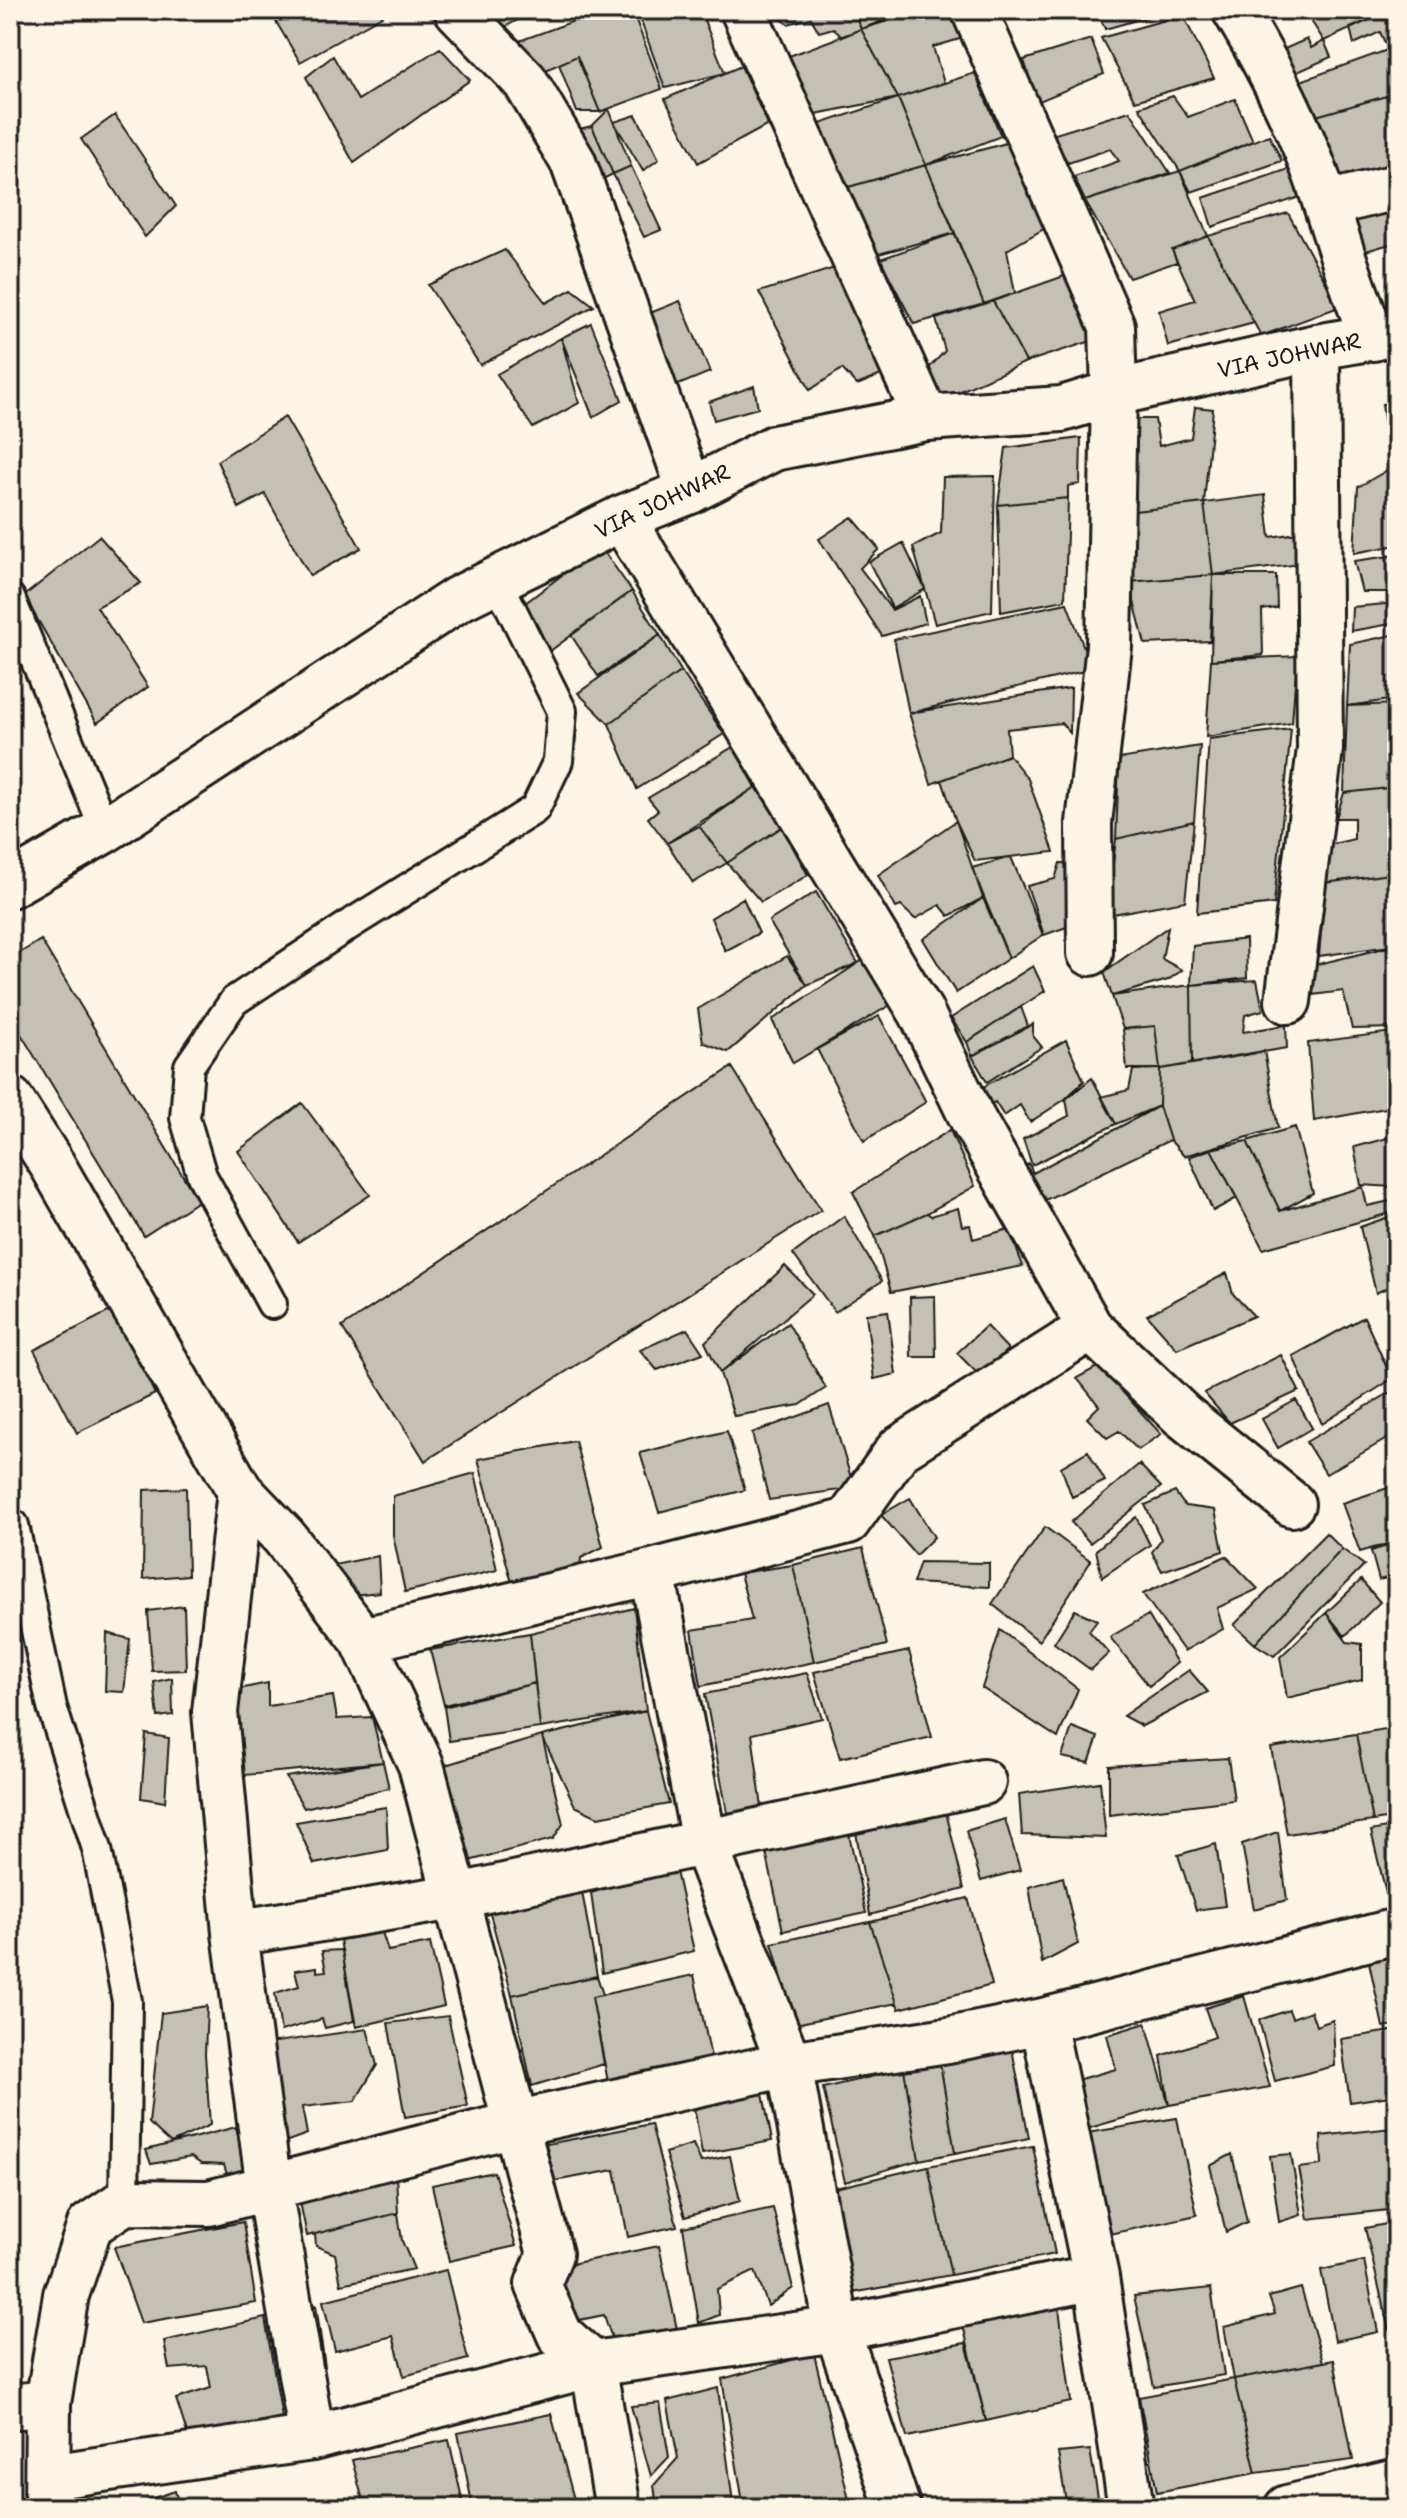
<svg xmlns="http://www.w3.org/2000/svg" width="1407" height="2518" font-family="'Shantell Sans',sans-serif">
<style>
.building{fill:#c4c0b3;stroke:#1c1c1c;stroke-width:2}
.lines{fill:none;stroke-linecap:round;stroke-linejoin:round}
.lane-casing{stroke:#1c1c1c;stroke-width:34}
.street-casing{stroke:#1c1c1c;stroke-width:50}
.secondary-casing{stroke:#1c1c1c;stroke-width:50}
.lane{stroke:#fcf5e5;stroke-width:28}
.street{stroke:#fcf5e5;stroke-width:44}
.secondary{stroke:#fcf5e5;stroke-width:44}
.labels{text-anchor:middle;stroke-width:7;stroke-linejoin:round;paint-order:stroke}
.street-label{font-size:22px;fill:#1c1c1c;stroke:#fcf5e5}
</style>
<rect width="100%" height="100%" fill="#fcf5e5"/>
<filter id="ink" filterUnits="userSpaceOnUse"><feTurbulence type="fractalNoise" baseFrequency=".0125" numOctaves="2"/><feDisplacementMap in="SourceGraphic" scale="16" xChannelSelector="R" yChannelSelector="G"/><feConvolveMatrix kernelMatrix="1 2 1 2 8 2 1 2 1" color-interpolation-filters="sRGB"/></filter>
<g filter="url(#ink)">
<path class="building" d="M269 10H378L382 16 300 62Z
M488 10H535L500 30Z
M604 10H632L662 89 600 112 577 56 539 73 519 41Z
M654 10H700L725 73 665 88 638 13Z
M769 10H854L861 29 842 37 833 28 819 32 811 18 788 24Z
M854 10H905L906 12 861 29Z
M925 10H951L963 38 933 47 944 83 898 98 861 29Z
M1097 10H1172L1105 29Z
M1304 10H1391L1324 41Z
M1391 10H1397V68L1380 32 1354 44 1350 28Z
M1183 15 1214 78 1135 101 1101 38Z
M861 29 898 98 815 114 789 56Z
M1091 39 1104 74 1037 102 1024 60Z
M1307 39 1311 48 1324 41 1331 57 1291 75 1280 51Z
M440 48 470 80 354 163 306 77 333 56 358 100Z
M1390 49 1397 68V93L1309 118 1295 83Z
M577 56 600 112H577L559 64Z
M741 66 768 125 698 163 665 99Z
M975 73 1001 136 926 165 898 98Z
M1397 93V175L1337 189 1309 118Z
M1173 96 1188 117 1235 99 1253 141 1180 171 1139 107Z
M898 98 926 165 845 188 817 125Z
M609 109 631 166 613 174 592 126Z
M1130 111 1170 173 1085 201 1074 177 1119 161 1110 149 1068 163 1052 135Z
M115 115 176 206 145 237 81 139Z
M636 115 659 159 643 171 614 122Z
M592 126 613 174 597 182 575 130Z
M1269 135 1282 161 1191 192 1180 171Z
M1010 142 1047 227 1007 250 1015 293 984 304 926 165Z
M926 165 955 233 875 255 845 188Z
M631 166 661 230 644 237 613 174Z
M1289 169 1300 197 1212 227 1203 198Z
M1180 171 1208 236 1172 250 1177 262 1129 278 1085 201Z
M1397 197V242L1359 253 1346 210Z
M1288 213 1339 307 1261 336 1208 236Z
M955 233 984 304 914 324 880 259Z
M1208 236 1254 323 1168 346 1159 311 1195 300 1172 250Z
M505 250 546 303 572 289 594 306 480 365 428 285Z
M844 265 891 371 857 385 842 369 810 390 759 292Z
M1070 274 1101 338 1026 362 993 301Z
M680 301 710 372 676 386 645 315Z
M993 301 1026 362 940 400 929 368 945 351 936 319Z
M591 323 622 400 593 417 561 338Z
M561 338 579 403 533 428 497 374Z
M754 386 758 408 714 420 709 402Z
M1397 403V545L1354 553 1358 487 1391 468 1382 404Z
M1195 407 1213 409 1204 503 1126 512 1122 419H1155L1159 446 1191 438Z
M285 417 361 548 310 576 265 494 239 508 217 461Z
M1081 438 1080 484 1068 486V498L998 505 1006 448Z
M995 476 992 611 935 624 913 547 941 533 943 477Z
M1265 495 1270 537 1305 532 1309 563 1213 575 1204 503Z
M1068 498 1065 600 1001 612 998 505Z
M1204 503 1213 575 1129 582 1126 512Z
M852 517 879 549 860 568 892 610 920 596 926 623 882 636 819 539Z
M99 536 141 583 97 607 148 687 97 723 24 596Z
M903 543 925 589 892 608 869 562Z
M600 546 632 591 550 651 524 604Z
M1397 555V592H1362L1354 561Z
M1213 575H1276L1277 608 1262 610 1263 655 1211 660Z
M1213 575 1210 641 1145 644 1129 582Z
M632 591 660 635 598 676 571 635Z
M1067 603 1092 669 909 713 894 639Z
M1397 603V623L1351 631 1352 607Z
M1397 634V699L1347 706 1350 644Z
M660 635 681 671 609 724 578 693Z
M1297 656 1292 723 1206 737 1211 660Z
M681 671 724 734 637 789 609 724Z
M1071 688 1070 733 1061 723 1007 729 1009 755 931 784 909 713Z
M1397 704V787L1344 793 1347 706Z
M1291 729 1274 904 1197 913 1209 739Z
M1200 746 1194 821 1116 839 1119 759Z
M733 747 756 787 667 843 648 818 658 810 648 798Z
M1009 755 1028 779 1054 852 975 861 956 821 942 780Z
M756 787 782 827 727 863 699 826Z
M1397 787V873L1325 883 1324 846 1354 839V818H1336L1344 793Z
M956 821 983 898 949 916 940 905 915 919 901 906 896 908 878 875Z
M1194 821 1185 901 1107 915 1116 839Z
M699 826 727 863 693 883 667 843Z
M782 827 808 875 761 902 727 863Z
M1011 857 1043 935 1009 958 972 868Z
M1060 863 1075 864 1078 923 1044 935 1027 886 1055 879Z
M1397 873V945L1319 956 1325 883Z
M816 892 858 963 807 985 769 921Z
M743 898 759 933 725 951 711 918Z
M983 898 1009 958 956 993 923 939Z
M1168 927 1162 959 1182 970 1168 980 1112 996 1104 972Z
M1246 939 1247 978 1191 985 1193 946Z
M41 940 198 1201 144 1236 10 1016V959Z
M1397 945V1028L1352 1029 1343 991 1312 995 1310 966Z
M787 956 807 985 728 1052 703 1042 698 1009Z
M866 958 892 1004 793 1063 772 1020Z
M1033 966 1045 991 967 1042 951 1018Z
M1257 980 1263 1010 1245 1015 1243 1032 1286 1025 1287 1048 1192 1064 1191 985Z
M1191 985 1192 1064 1160 1069 1155 1026 1123 1029 1112 996Z
M1021 1007 1028 1026 972 1056 967 1042Z
M879 1016 926 1102 864 1141 817 1049Z
M1033 1024V1036L1042 1047 987 1082 972 1056Z
M1155 1026 1160 1069H1127L1123 1029Z
M1392 1032 1397 1071V1106L1314 1121 1308 1043Z
M1066 1040 1084 1081 1064 1100 1030 1122 1020 1105 1004 1116 995 1102 981 1108 976 1091Z
M1264 1051 1278 1128 1184 1156 1170 1140 1159 1106 1160 1069Z
M732 1067 821 1210 425 1461 342 1327Z
M1160 1069 1159 1106 1116 1124 1101 1097 1129 1090 1133 1070Z
M1092 1078 1116 1124 1032 1165 1023 1139 1069 1116 1066 1099Z
M302 1103 370 1195 298 1242 238 1151Z
M1159 1106 1170 1140 1037 1204 1014 1170 1029 1164 1033 1173Z
M1295 1127 1313 1193 1280 1211 1247 1141Z
M950 1130 975 1186 927 1213 875 1236 853 1192Z
M1391 1137 1393 1187 1361 1185 1354 1147Z
M1247 1141 1280 1211 1363 1187 1367 1206 1395 1200 1397 1211 1263 1249 1211 1149Z
M1211 1149 1237 1198 1213 1211 1189 1157Z
M958 1208 962 1226 970 1225 973 1239 1009 1229 1023 1266 891 1292 875 1236 927 1213 931 1216Z
M1397 1214V1283L1376 1293 1360 1227Z
M844 1216 882 1281 835 1312 793 1254Z
M785 1266 813 1294 720 1373 705 1342Z
M10 1273H17L10 1339Z
M1227 1273 1233 1294 1254 1316 1177 1349 1147 1315Z
M935 1296 936 1357H911L910 1297Z
M112 1310 155 1394 77 1433 34 1350Z
M888 1311 896 1374 874 1379 866 1314Z
M1364 1317 1392 1379 1322 1424 1293 1356Z
M788 1323 826 1388 800 1405 734 1416 720 1373Z
M986 1326 1008 1349 980 1376 957 1353Z
M687 1329 703 1353 657 1370 640 1350Z
M1281 1355 1299 1391 1230 1423 1204 1393Z
M1099 1366 1161 1434 1138 1450 1119 1431 1107 1438 1087 1418 1099 1406 1077 1378Z
M1391 1392 1397 1411V1433L1326 1474 1306 1442Z
M1296 1400 1312 1428 1278 1448 1262 1419Z
M829 1405 854 1488 769 1500 752 1433Z
M727 1431 745 1490 659 1512 640 1453Z
M575 1441 603 1547 581 1558 579 1580 514 1590 478 1459Z
M1088 1451 1105 1481 1072 1497 1061 1467Z
M1139 1464 1161 1487 1090 1543 1071 1522Z
M475 1473 497 1570 405 1592 393 1535V1496Z
M1391 1487 1397 1505V1541L1360 1552 1342 1503Z
M186 1488 188 1575 143 1579 144 1490Z
M1175 1492 1185 1506 1215 1510 1223 1551 1162 1571 1152 1552 1161 1539 1145 1505Z
M910 1498 934 1537 916 1555 881 1515Z
M1136 1517 1150 1545 1102 1577 1096 1550Z
M1045 1527 1091 1561 1039 1641 992 1604Z
M1326 1533 1342 1549 1255 1644 1234 1625Z
M1397 1543V1575L1379 1580 1371 1551Z
M863 1548 887 1645 814 1662 793 1565Z
M1342 1549 1364 1565 1274 1656 1255 1644Z
M378 1556 380 1592 341 1596 334 1565Z
M1226 1556 1258 1589 1217 1608 1223 1629 1184 1651 1143 1594Z
M920 1562 989 1563V1587L913 1583Z
M793 1565 814 1662 701 1686 692 1630 752 1620 740 1573Z
M1361 1580 1380 1602 1345 1636 1326 1613Z
M184 1606 186 1670 152 1671 148 1611Z
M634 1608 646 1711 540 1728 530 1633Z
M1075 1610 1097 1620 1089 1631 1109 1653 1091 1670 1054 1643Z
M1326 1613 1347 1642 1362 1644V1680L1287 1698 1280 1657Z
M1148 1615 1177 1663 1149 1686 1110 1637Z
M1000 1630 1078 1689 1058 1738 982 1688Z
M107 1633 130 1639 124 1692 105 1691Z
M530 1633 535 1683 444 1705 430 1650Z
M909 1651 932 1737 840 1758 814 1672Z
M1189 1670 1208 1692 1142 1726 1123 1716Z
M807 1673 822 1718 752 1734 763 1815 728 1817 705 1694Z
M172 1678 173 1715 158 1717 154 1682Z
M268 1683V1706L333 1696 337 1719 372 1717 383 1762 245 1775 229 1691Z
M535 1683 540 1728 449 1741 444 1707Z
M646 1711 669 1804 598 1817 575 1806 542 1736Z
M1072 1727 1098 1737 1089 1763 1062 1757Z
M1397 1727V1817L1373 1821 1356 1734Z
M146 1734 169 1738 165 1802 141 1798Z
M1356 1734 1373 1821 1287 1834 1271 1748Z
M542 1736 563 1824 553 1839 461 1863 432 1769Z
M1228 1758 1234 1800 1109 1815V1766Z
M383 1762 389 1788 304 1808 286 1777Z
M1100 1782 1106 1838 1022 1835 1019 1794Z
M944 1803 964 1889 870 1915 854 1820Z
M386 1807 388 1850 314 1864 296 1822Z
M1005 1819 1020 1870 981 1881 966 1831Z
M847 1825 866 1913 783 1931 765 1847Z
M1397 1826V1917L1392 1918 1371 1831Z
M1278 1832 1287 1900 1254 1909 1242 1844Z
M1216 1844 1225 1906 1196 1910 1178 1855Z
M675 1867 694 1951 602 1973 591 1893Z
M1063 1877 1078 1944 1042 1963 1029 1887Z
M581 1886 597 1976 512 1995 489 1910Z
M968 1898 992 1985 899 2009 870 1922Z
M870 1922 897 2003 795 2024 772 1943Z
M382 1932 388 1951 430 1943 444 2006 356 2027 340 1940Z
M1397 1941V2025L1383 2027 1366 1948Z
M342 1950 354 2021 325 2028 322 2019 281 2031 275 1993 299 1986 295 1970 317 1967V1972L326 1971 322 1951Z
M694 1975 714 2072 608 2082 592 1997Z
M597 1976 603 1995 592 1997 604 2064 532 2086 512 1995Z
M1244 1996 1270 2087 1169 2105 1161 2056 1215 2037 1205 2008Z
M207 2006 205 2054 210 2125 171 2143 149 2123 161 2013Z
M1289 2010 1292 2018 1311 2011 1316 2026 1333 2020 1335 2066 1275 2081 1259 2020Z
M448 2016 468 2106 405 2117 388 2023Z
M1146 2023 1169 2105 1076 2132 1062 2084 1116 2069 1107 2035Z
M367 2029 377 2065 355 2101 302 2107 307 2134 277 2145 262 2044Z
M1397 2030V2095L1350 2102 1341 2039Z
M1012 2049 1029 2138 955 2153 940 2063Z
M940 2063 955 2153 919 2160 904 2069Z
M904 2069 919 2160 845 2182 823 2088Z
M763 2094 772 2141 702 2154 694 2107Z
M1177 2118 1197 2215 1101 2236 1081 2134Z
M651 2124 677 2226 628 2237 615 2170 554 2181 542 2145Z
M236 2127 246 2173 229 2181 224 2165 201 2164 191 2157 151 2164 146 2150Z
M1392 2128 1397 2151V2209L1308 2219 1299 2168 1322 2165 1321 2136Z
M693 2144 701 2162 730 2156 740 2201 685 2217 665 2153Z
M1033 2146 1055 2254 951 2275 928 2166Z
M1232 2154 1247 2222 1226 2232 1210 2166Z
M1291 2154 1301 2215 1279 2222 1270 2156Z
M928 2166 951 2275 852 2293 831 2189Z
M494 2172 516 2246 449 2261 432 2185Z
M396 2175 398 2213 307 2236 299 2197Z
M773 2208 793 2288 768 2306 755 2271 717 2289 719 2315 699 2323 683 2227Z
M398 2213 402 2241 414 2269 341 2284 335 2254 316 2246 315 2234Z
M243 2222 256 2303 141 2323 114 2247Z
M1397 2222V2329L1389 2330 1365 2228Z
M659 2246 680 2343 617 2353 604 2315 565 2323 551 2268Z
M1364 2261 1378 2332 1335 2341 1321 2270Z
M446 2270 468 2359 404 2376 393 2336 335 2351 323 2301Z
M1211 2288 1224 2375 1154 2387 1134 2296Z
M1301 2288 1323 2362 1234 2379 1224 2327 1275 2314 1269 2297Z
M316 2305 325 2367 307 2376 293 2313Z
M1059 2308 1071 2402 986 2421 963 2325Z
M265 2318 282 2417 188 2436 176 2399 211 2388 207 2366 169 2369 164 2341Z
M966 2343 986 2421 907 2437 886 2357Z
M814 2354 851 2508H784L783 2505 744 2508 722 2379Z
M1334 2360 1353 2460 1256 2473 1234 2379Z
M1234 2379 1256 2473 1157 2492 1139 2397Z
M718 2388 733 2503H680V2508H657L654 2485 678 2458 667 2401Z
M660 2403 669 2457 651 2476 631 2406Z
M551 2414 576 2507 473 2508 458 2433Z
M449 2440 464 2508H365L352 2460Z
M1090 2450 1099 2503 1087 2508H1067L1058 2453Z
M175 2491 180 2508H131L130 2506Z"/>
<g class="lines">
<g class="lane-casing">
<path id="lane" d="M10 598 105 830
M272 1304 202 1176 185 1118 189 1066 234 1001 349 925 535 809 558 761 562 711 497 580
M14 1525 52 1707 97 1849 127 2001 124 2202"/>
</g>
<g class="street-casing">
<path id="street" d="M457 10 525 81 573 162 690 491
M743 10 926 418
M974 10 1112 326 1114 393 1109 646 1089 823 1090 953
M1235 10C1267 63 1295 117 1316 175 1335 229 1350 285 1373 338
M1326 204 1397 187
M622 518 921 1012 972 1118 1090 1328 1182 1415 1292 1504
M1288 1001 1320 749 1317 347
M10 1099 53 1166 240 1491 284 1537 363 1640 421 1765 550 2254 538 2284 560 2335 593 2364 618 2508
M240 1491 215 1712 235 1933 269 2188 312 2438
M652 1572 704 1842 789 2064 837 2329 898 2508
M363 1640 652 1572 848 1521 899 1449 1090 1328
M235 1933 454 1897 983 1782
M1043 2021 1096 2277 1131 2508
M10 2407 48 2403
M49 2477 312 2438 593 2364 837 2329 1096 2277
M47 2508 48 2403 66 2295 90 2225 124 2202 209 2203 514 2124 789 2064 948 2040 1043 2021 1397 1931
M1287 2508 1397 2482"/>
</g>
<g class="secondary-casing">
<path id="secondary" d="M10 885 105 830 458 599 622 518 690 491 774 448 926 418 1062 409 1114 393 1317 347 1397 333"/>
</g>
<use href="#lane" class="lane"/>
<use href="#street" class="street"/>
<use href="#secondary" class="secondary"/>
</g>
</g>
<g class="labels">
<g class="street-label">
<text transform="translate(1289 355) rotate(-12)" y="8">VIA JOHWAR</text>
<text transform="translate(662 501) rotate(-25)" y="8">VIA JOHWAR</text>
</g>
</g>
<rect width="1407" height="2518" fill="none" stroke="#fcf5e5" stroke-width="40"/>
<rect x="20" y="20" width="1367" height="2478" fill="none" stroke="#1c1c1c" stroke-width="3" filter="url(#ink)"/>
</svg>
